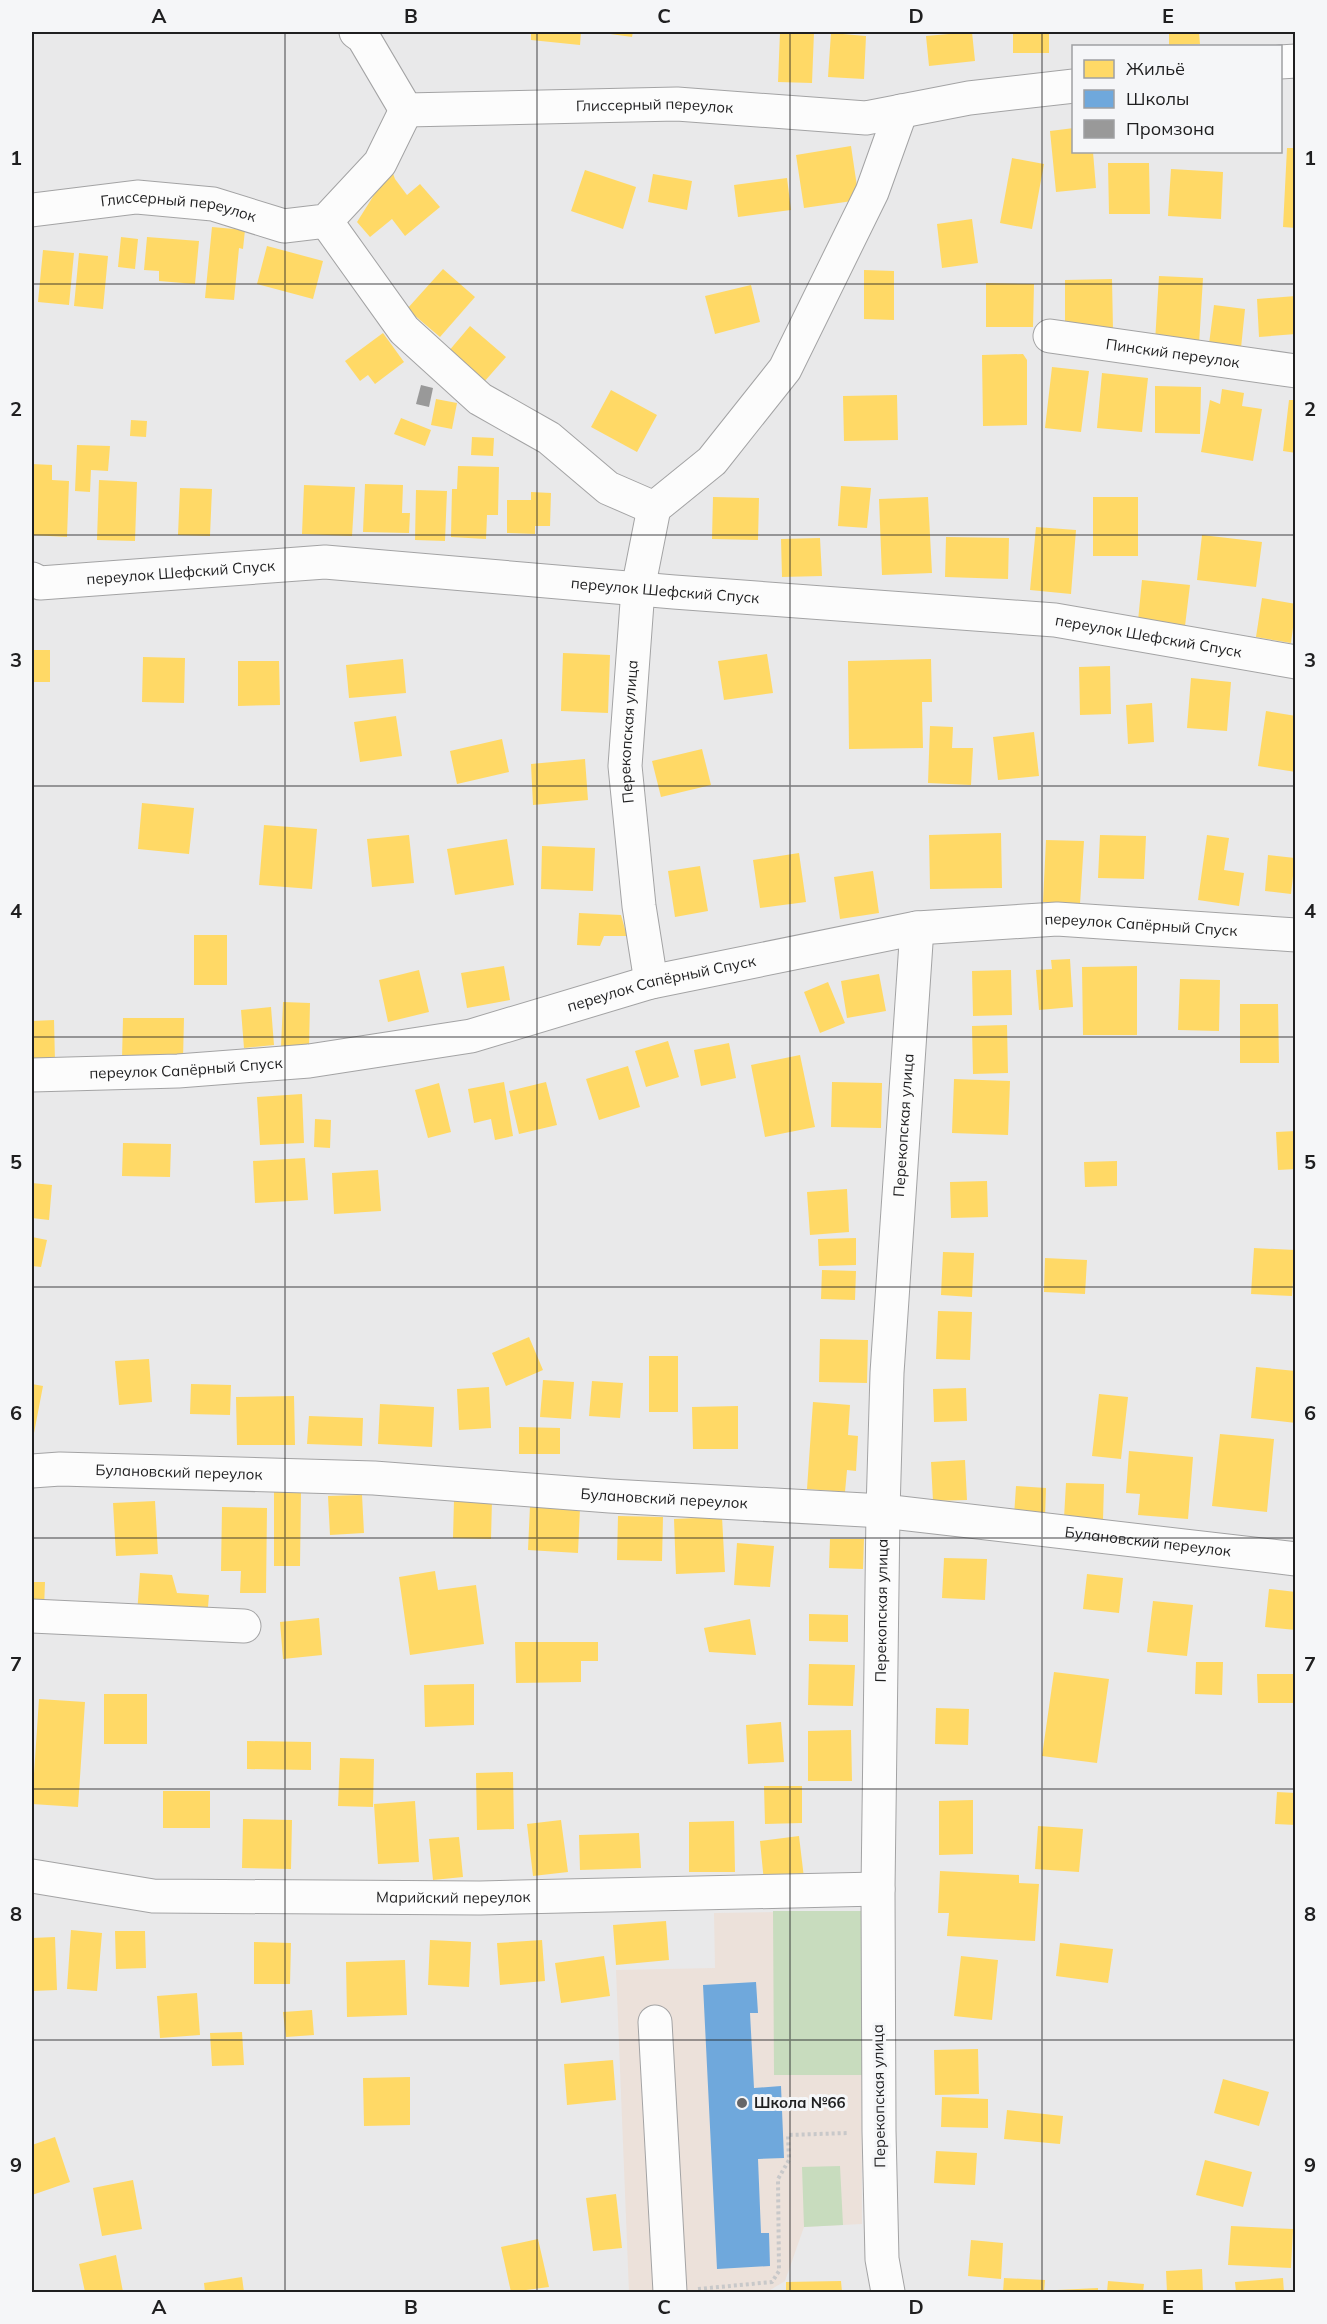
<svg xmlns="http://www.w3.org/2000/svg" width="1327" height="2324" font-family="Mulish,sans-serif">
<style>
.education{fill:#ece1da}
.green{fill:#c8dcbe}
.homes{fill:#ffd966}
.schools{fill:#6fa8dc}
.industry{fill:#999}
.lines{fill:none;stroke-linecap:round;stroke-linejoin:round}
.minor-casing{stroke:#a3a3a4;stroke-width:35}
.path{stroke:#c8c8c9;stroke-width:4;stroke-dasharray:3 3;stroke-linecap:butt}
.minor{stroke:#fcfcfc;stroke-width:33}
.grid{fill:none;stroke:#1f1f20;stroke-width:1.5;stroke-opacity:0.55}
.poi-dot{fill:#666667;stroke:#f5f6f8;stroke-width:2}
.labels{text-anchor:middle;stroke-width:6;stroke-linejoin:round;paint-order:stroke}
.street-label{font-size:15px;fill:#1f1f20;stroke:#f5f6f8}
.poi-label{font-size:15px;font-weight:bold;fill:#1f1f20;stroke:#f5f6f8;text-anchor:start}
.neatline{fill:none;stroke:#1f1f20;stroke-width:2}
.grid-label{font-size:20px;text-anchor:middle;font-weight:bold;fill:#1f1f20}
</style>
<rect width="100%" height="100%" fill="#e9e9ea"/>
<path class="education" d="M861 1911 862 2224 804 2227 785 2281 767 2292H629L616 1970 715 1968 714 1913Z"/>
<path class="green" d="M773 1911H861L863 2075H774Z
M840 2166 843 2225 804 2227 802 2167Z"/>
<path class="homes" d="M531 32H581L580 45 531 40Z
M596 32H633L632 37Z
M780 32H814L812 83 778 82Z
M972 32 975 61 929 66 926 36Z
M1013 32H1049V53H1013Z
M1169 32H1199L1200 44 1169 45Z
M831 33 866 36 864 79 828 77Z
M1074 128V152H1093L1096 188 1056 192 1050 131Z
M851 146 859 200 804 208 796 155Z
M1287 148H1296V228L1283 227Z
M1012 158 1044 164 1032 229 1000 223Z
M1108 163H1149L1150 214H1109Z
M391 168 395 179 407 195 420 184 440 207 405 236 392 219 370 237 357 222Z
M1171 169 1223 172 1221 219 1168 216Z
M585 170 636 187 623 229 571 211Z
M653 174 692 181 687 210 648 202Z
M787 178 791 210 738 217 734 185Z
M972 219 978 263 942 268 937 224Z
M212 227 245 230 243 249 239 248 234 300 205 298Z
M121 237 138 239 135 269 118 267Z
M147 237 199 241 195 284 159 281V271L144 270Z
M267 246 323 261 313 299 257 284Z
M43 250 74 253 69 305 38 302Z
M79 253 108 256 103 309 74 306Z
M443 269 475 297 440 337 407 309Z
M864 270 894 271V320L864 319Z
M1159 276 1203 278 1199 344 1155 342Z
M1112 279 1113 330 1065 331V280Z
M986 283 1034 284 1033 327H986Z
M751 285 760 322 715 334 705 296Z
M1296 296V334L1259 337 1257 299Z
M1214 305 1245 309 1241 348 1209 344Z
M470 326 506 357 484 382 448 352Z
M383 333 404 362 375 384 368 375 360 381 345 361Z
M1023 354 1027 360V425L983 426 982 355Z
M1052 367 1089 371 1081 432 1045 428Z
M1102 373 1148 378 1142 432 1097 428Z
M1155 386 1201 387 1200 434 1155 433Z
M1222 389 1244 393 1242 406 1262 409 1253 461 1201 452 1210 400 1220 404Z
M611 390 657 415 637 452 591 427Z
M897 395 898 440 844 441 843 396Z
M436 399 457 403 452 429 431 425Z
M1289 400H1296V453L1283 451Z
M401 418 431 430 425 446 394 434Z
M131 420 147 421 146 437 130 436Z
M472 437 494 438 493 456 471 455Z
M77 445 110 446 108 471 91 470 90 492 75 491Z
M32 464 52 465V480L69 481 67 537 32 535Z
M458 466 499 467 498 515H487L486 539 451 537 452 489H457Z
M99 480 137 482 135 541 97 540Z
M365 484 403 485 402 513H410L409 533 363 532Z
M304 485 355 487 352 536 302 534Z
M841 486 871 488 867 528 838 526Z
M180 488 212 489 210 536 178 535Z
M416 490 447 491 445 541 415 540Z
M531 492 551 493 550 526H535V534L507 533V500H531Z
M713 497 759 498 758 540 712 539Z
M928 497 932 573 882 575 879 499Z
M1093 497H1138V556H1093Z
M1036 527 1076 530 1071 594 1030 590Z
M1202 535 1262 542 1256 587 1197 580Z
M946 537 1009 538 1008 579 945 577Z
M820 538 822 576 782 577 781 539Z
M1142 580 1190 585 1185 626 1138 621Z
M1262 598 1296 604 1291 643 1256 637Z
M32 650H50V682H32Z
M563 653 610 655 608 713 561 711Z
M767 654 773 693 724 700 718 661Z
M143 657 185 658 184 703 142 702Z
M403 659 406 693 349 698 346 665Z
M931 659 932 702H922L923 748 849 749 848 661Z
M238 661H279L280 705 238 706Z
M1110 666 1111 714 1080 715 1079 667Z
M1191 678 1231 682 1227 731 1187 728Z
M1152 703 1154 742 1128 744 1126 705Z
M1266 711 1296 716V772L1258 766Z
M396 716 402 756 360 762 354 722Z
M930 726 953 727 952 748H973L971 785 928 783Z
M1034 732 1039 776 998 780 993 737Z
M502 739 509 772 457 784 450 751Z
M702 749 711 785 661 797 652 761Z
M585 759 588 800 533 805 531 764Z
M142 803 194 808 189 854 138 849Z
M264 825 317 829 312 889 259 885Z
M1001 833 1002 888 930 889 929 835Z
M409 835 414 883 372 887 367 839Z
M1100 835 1146 836 1144 879 1098 878Z
M1207 835 1229 838 1224 870 1244 873 1239 906 1198 900Z
M507 839 514 885 455 895 447 849Z
M1046 840 1084 841 1080 904 1043 902Z
M542 846 595 848 593 891 541 889Z
M799 853 806 902 760 908 753 860Z
M1268 855 1295 858 1291 894 1265 891Z
M700 866 708 911 675 917 668 871Z
M873 871 879 913 840 919 834 877Z
M579 913 621 915 627 936H604L600 946 577 945Z
M194 935H227V985H194Z
M1070 959 1073 1007 1039 1010 1036 970 1052 969 1051 960Z
M504 966 510 1000 467 1008 461 973Z
M1137 966V1035H1083L1082 967Z
M419 970 429 1012 388 1022 379 980Z
M1011 970 1012 1015 973 1016 972 971Z
M879 974 886 1011 847 1018 841 981Z
M1180 979 1220 980 1219 1031 1178 1030Z
M828 982 845 1023 820 1033 804 992Z
M283 1002 310 1003 309 1047H281Z
M1240 1004H1278L1279 1063H1240Z
M271 1007 274 1045 244 1048 241 1010Z
M123 1018H184L183 1060 122 1059Z
M54 1020 55 1062 32 1063V1021Z
M1007 1025 1008 1073 973 1074 972 1026Z
M668 1041 679 1077 646 1087 635 1051Z
M729 1043 736 1078 701 1086 694 1050Z
M800 1055 815 1127 765 1137 751 1065Z
M628 1066 640 1107 599 1120 586 1079Z
M954 1079 1010 1081 1008 1135 952 1133Z
M504 1082 513 1136 495 1140 491 1119 474 1123 468 1089Z
M546 1082 557 1125 519 1134 509 1091Z
M832 1082 882 1083 881 1128 831 1127Z
M439 1083 451 1132 428 1138 415 1090Z
M302 1094 304 1143 260 1145 257 1097Z
M315 1119 331 1120 330 1148 314 1147Z
M1296 1131V1169L1278 1170 1276 1132Z
M123 1143 171 1144 170 1177 122 1176Z
M305 1158 308 1200 255 1203 253 1161Z
M1117 1161V1186L1085 1187 1084 1162Z
M378 1170 381 1211 334 1214 332 1173Z
M987 1181 988 1217 951 1218 950 1182Z
M32 1183 52 1185 49 1220 32 1218Z
M847 1189 849 1232 810 1235 807 1192Z
M32 1237 47 1240 41 1267 32 1266Z
M856 1238V1265L819 1266 818 1239Z
M1254 1248 1295 1250 1292 1296 1251 1294Z
M943 1252 974 1253 972 1297 941 1295Z
M1045 1258 1087 1260 1085 1294 1044 1292Z
M822 1270 856 1271 855 1300 821 1299Z
M938 1311 972 1312 970 1360 936 1359Z
M529 1337 543 1370 506 1386 492 1353Z
M820 1339 868 1340 867 1383 819 1382Z
M649 1356H678V1412H649Z
M149 1359 152 1402 119 1405 115 1361Z
M1256 1367 1296 1371V1423L1251 1418Z
M543 1380 574 1382 571 1419 540 1417Z
M592 1381 623 1383 620 1418 589 1416Z
M32 1384 43 1386 34 1433H32Z
M191 1384 231 1385 230 1415 190 1414Z
M489 1387 491 1428 459 1430 457 1389Z
M966 1388 967 1421 934 1422 933 1389Z
M1099 1394 1128 1397 1121 1459 1092 1456Z
M294 1396 295 1445H237L236 1397Z
M813 1402 850 1405 848 1435 858 1436 856 1471 847 1470 845 1492 807 1489Z
M380 1404 434 1407 432 1447 378 1444Z
M738 1406V1449H693L692 1407Z
M309 1416 363 1418 362 1446 307 1444Z
M519 1427 560 1428V1454H519Z
M1220 1434 1274 1439 1267 1512 1212 1506Z
M1129 1451 1193 1457 1188 1519 1138 1515 1140 1494 1126 1493Z
M965 1460 967 1500 933 1501 931 1462Z
M1066 1483 1104 1484 1103 1520 1064 1518Z
M1016 1486 1046 1488 1045 1518 1014 1516Z
M274 1492H301L300 1566H274Z
M362 1495 364 1533 330 1535 328 1496Z
M454 1500H492L491 1539 453 1538Z
M155 1501 158 1554 116 1556 113 1503Z
M530 1506 580 1508 578 1553 528 1550Z
M222 1507 267 1508 266 1593H240L241 1571H221Z
M618 1516 663 1517 662 1561 617 1560Z
M722 1517 725 1572 676 1574 674 1519Z
M830 1539H864L863 1569 829 1568Z
M737 1543 774 1546 770 1587 734 1585Z
M944 1558 987 1559 985 1600 942 1598Z
M435 1571 438 1590 476 1585 484 1644 410 1655 399 1577Z
M140 1573 172 1575 177 1593 209 1595 207 1619 137 1614Z
M1087 1574 1123 1578 1119 1613 1083 1609Z
M32 1582H45L44 1609 32 1608Z
M1269 1589 1296 1592V1630L1265 1627Z
M1153 1601 1193 1605 1187 1656 1147 1652Z
M809 1614 848 1615V1642L809 1641Z
M319 1618 322 1655 283 1659 280 1622Z
M750 1619 756 1655 709 1652 704 1628Z
M515 1642H598V1661H581V1682L516 1683Z
M1196 1662H1223L1222 1695 1195 1694Z
M809 1664 855 1665 853 1706 808 1705Z
M1054 1672 1109 1679 1097 1763 1042 1756Z
M1257 1674H1294V1703H1258Z
M474 1684V1725L425 1727 424 1685Z
M104 1694H147V1744H104Z
M39 1699 85 1702 78 1807 32 1804Z
M936 1708 969 1709 968 1745 935 1744Z
M781 1722 784 1762 748 1764 746 1725Z
M851 1730 852 1781H808V1731Z
M247 1741 311 1742V1770L247 1769Z
M340 1758 374 1759 373 1807 338 1806Z
M513 1772 514 1829 477 1830 476 1773Z
M764 1786H802V1823L765 1824Z
M163 1791H210V1828H163Z
M1277 1792 1296 1793V1825L1275 1824Z
M973 1800V1854L939 1855V1801Z
M415 1801 419 1862 378 1864 374 1804Z
M243 1819 292 1820 291 1869 242 1868Z
M561 1820 568 1872 533 1876 527 1824Z
M734 1821 735 1872H689V1822Z
M1038 1826 1083 1829 1079 1872 1035 1869Z
M639 1833 641 1868 580 1870 579 1835Z
M799 1836 804 1878 764 1882 760 1841Z
M459 1837 463 1877 433 1880 429 1839Z
M940 1871 1019 1875V1883L1039 1884 1035 1941 947 1936 949 1913H938Z
M666 1921 669 1960 616 1965 613 1925Z
M71 1930 102 1933 97 1991 67 1989Z
M115 1931H145L146 1968 116 1969Z
M55 1937 57 1990 32 1991V1938Z
M430 1940 471 1942 469 1987 428 1985Z
M542 1940 545 1981 500 1985 497 1943Z
M254 1942 291 1943 290 1984H254Z
M1060 1943 1113 1949 1108 1983 1056 1976Z
M604 1956 610 1996 561 2003 555 1963Z
M961 1956 998 1960 992 2020 954 2016Z
M405 1960 407 2015 347 2017 346 1962Z
M197 1993 200 2035 160 2038 157 1996Z
M312 2010 314 2035 286 2037 283 2012Z
M242 2032 244 2065 212 2066 210 2033Z
M978 2049 979 2094 935 2095 934 2050Z
M613 2060 616 2100 567 2105 564 2064Z
M410 2077V2125L364 2126 363 2078Z
M1223 2079 1269 2092 1259 2126 1214 2113Z
M942 2097 988 2099V2128L941 2127Z
M1007 2110 1063 2116 1060 2144 1004 2139Z
M55 2137 70 2182 32 2195V2145Z
M936 2151 977 2153 975 2185 934 2183Z
M1205 2160 1252 2172 1243 2207 1196 2195Z
M133 2180 142 2229 102 2236 93 2188Z
M616 2194 622 2248 593 2251 586 2198Z
M1231 2226 1293 2229 1291 2268 1228 2265Z
M538 2239 549 2287 511 2292 501 2247Z
M971 2240 1003 2243 1001 2279 968 2276Z
M116 2255 123 2292H85L79 2264Z
M1202 2269 1203 2292H1167L1166 2271Z
M242 2277 244 2292H205L204 2283Z
M1004 2278 1045 2280 1044 2292H1003Z
M1283 2278 1284 2292H1236L1235 2282Z
M841 2281 842 2292H786V2282Z
M1108 2281 1144 2284 1143 2292H1107Z
M1098 2288V2292H1057V2290Z"/>
<path class="schools" d="M756 1982 758 2013H750L754 2088 781 2086 784 2158 758 2159 761 2233H769L770 2266 717 2269 703 1985Z"/>
<path class="industry" d="M421 385 433 388 429 407 416 404Z"/>
<g class="lines">
<g class="minor-casing">
<g id="minor">
<path id="s1" d="M356 32 363 37 406 110 677 104 866 118 969 98 1074 86"/>
<path d="M1280 62 1296 61"/>
<path id="s2" d="M32 210 137 197 213 204 284 226 326 221 380 163 406 110"/>
<path d="M326 221 404 330 480 399 549 438 608 488 654 508"/>
<path id="s3" d="M1050 336 1296 371"/>
<path id="s4" d="M32 579 40 583 325 562 674 592 1055 620 1296 662"/>
<path id="s5" d="M651 982 639 906 625 766 638 589 654 508 712 461 785 369 872 192 901 111"/>
<path id="s6" d="M32 1075 178 1071 309 1061 471 1036 651 982 917 928 1057 919 1296 935"/>
<path id="s7" d="M32 1471 60 1469 374 1478 610 1496 883 1511 1296 1559"/>
<path d="M32 1616 244 1626"/>
<path id="s8" d="M32 1876 153 1896 480 1898 878 1889"/>
<path d="M655 2022 670 2292"/>
<path id="s9" d="M888 2292 882 2259 879 2131 878 1889 883 1511 887 1373 917 928"/>
</g>
</g>
<path class="path" d="M698 2289 772 2282 779 2271 778 2179 789 2160 788 2135 848 2133"/>
<use href="#minor" class="minor"/>
</g>
<path class="grid" d="M285 32V2292M537 32V2292M790 32V2292M1042 32V2292M32 284H1296M32 535H1296M32 786H1296M32 1037H1296M32 1287H1296M32 1538H1296M32 1789H1296M32 2040H1296"/>
<circle class="poi-dot" cx="742" cy="2103" r="6"/>
<g class="labels">
<g class="street-label">
<text dy="5" stroke="none"><textPath href="#s1" startOffset="342">Глиссерный переулок</textPath></text>
<text dy="5" stroke="none"><textPath href="#s2" startOffset="148">Глиссерный переулок</textPath></text>
<text dy="5" stroke="none"><textPath href="#s3" startOffset="124">Пинский переулок</textPath></text>
<text dy="5" stroke="none"><textPath href="#s4" startOffset="150">переулок Шефский Спуск</textPath></text>
<text dy="5" stroke="none"><textPath href="#s4" startOffset="636">переулок Шефский Спуск</textPath></text>
<text dy="5" stroke="none"><textPath href="#s4" startOffset="1122">переулок Шефский Спуск</textPath></text>
<text dy="5" stroke="none"><textPath href="#s5" startOffset="252">Перекопская улица</textPath></text>
<text dy="5" stroke="none"><textPath href="#s6" startOffset="1125">переулок Сапёрный Спуск</textPath></text>
<text dy="5" stroke="none"><textPath href="#s6" startOffset="639">переулок Сапёрный Спуск</textPath></text>
<text dy="5" stroke="none"><textPath href="#s6" startOffset="154">переулок Сапёрный Спуск</textPath></text>
<text dy="5" stroke="none"><textPath href="#s9" startOffset="1168">Перекопская улица</textPath></text>
<text dy="5" stroke="none"><textPath href="#s7" startOffset="147">Булановский переулок</textPath></text>
<text dy="5" stroke="none"><textPath href="#s7" startOffset="633">Булановский переулок</textPath></text>
<text dy="5" stroke="none"><textPath href="#s7" startOffset="1119">Булановский переулок</textPath></text>
<text dy="5" stroke="none"><textPath href="#s9" startOffset="682">Перекопская улица</textPath></text>
<text dy="5" stroke="none"><textPath href="#s8" startOffset="423">Марийский переулок</textPath></text>
<text transform="translate(879 2096) rotate(-91)" y="5">Перекопская улица</text>
</g>
<g class="poi-label">
<text x="754" y="2108">Школа №66</text>
</g>
</g>
<rect width="1327" height="2324" fill="none" stroke="#f5f6f8" stroke-width="66"/>
<rect x="1072" y="45" width="210" height="108" fill="#f5f6f8" stroke="#9fa0a2" stroke-width="1.5"/>
<rect x="1084" y="60" width="30" height="18" fill="#ffd966" stroke="#9fa0a2" stroke-width="1.5"/>
<text x="1126" y="75" font-size="18" fill="#1f1f20">Жильё</text>
<rect x="1084" y="90" width="30" height="18" fill="#6fa8dc" stroke="#9fa0a2" stroke-width="1.5"/>
<text x="1126" y="105" font-size="18" fill="#1f1f20">Школы</text>
<rect x="1084" y="120" width="30" height="18" fill="#999999" stroke="#9fa0a2" stroke-width="1.5"/>
<text x="1126" y="135" font-size="18" fill="#1f1f20">Промзона</text>
<rect x="33" y="33" width="1261" height="2258" class="neatline"/>
<g class="grid-label">
<text x="159" y="23">A</text>
<text x="411" y="23">B</text>
<text x="664" y="23">C</text>
<text x="916" y="23">D</text>
<text x="1168" y="23">E</text>
<text x="16" y="165">1</text>
<text x="1310" y="165">1</text>
<text x="16" y="416">2</text>
<text x="1310" y="416">2</text>
<text x="16" y="667">3</text>
<text x="1310" y="667">3</text>
<text x="16" y="918">4</text>
<text x="1310" y="918">4</text>
<text x="16" y="1169">5</text>
<text x="1310" y="1169">5</text>
<text x="16" y="1420">6</text>
<text x="1310" y="1420">6</text>
<text x="16" y="1671">7</text>
<text x="1310" y="1671">7</text>
<text x="16" y="1921">8</text>
<text x="1310" y="1921">8</text>
<text x="16" y="2172">9</text>
<text x="1310" y="2172">9</text>
<text x="159" y="2314">A</text>
<text x="411" y="2314">B</text>
<text x="664" y="2314">C</text>
<text x="916" y="2314">D</text>
<text x="1168" y="2314">E</text>
</g>
</svg>
